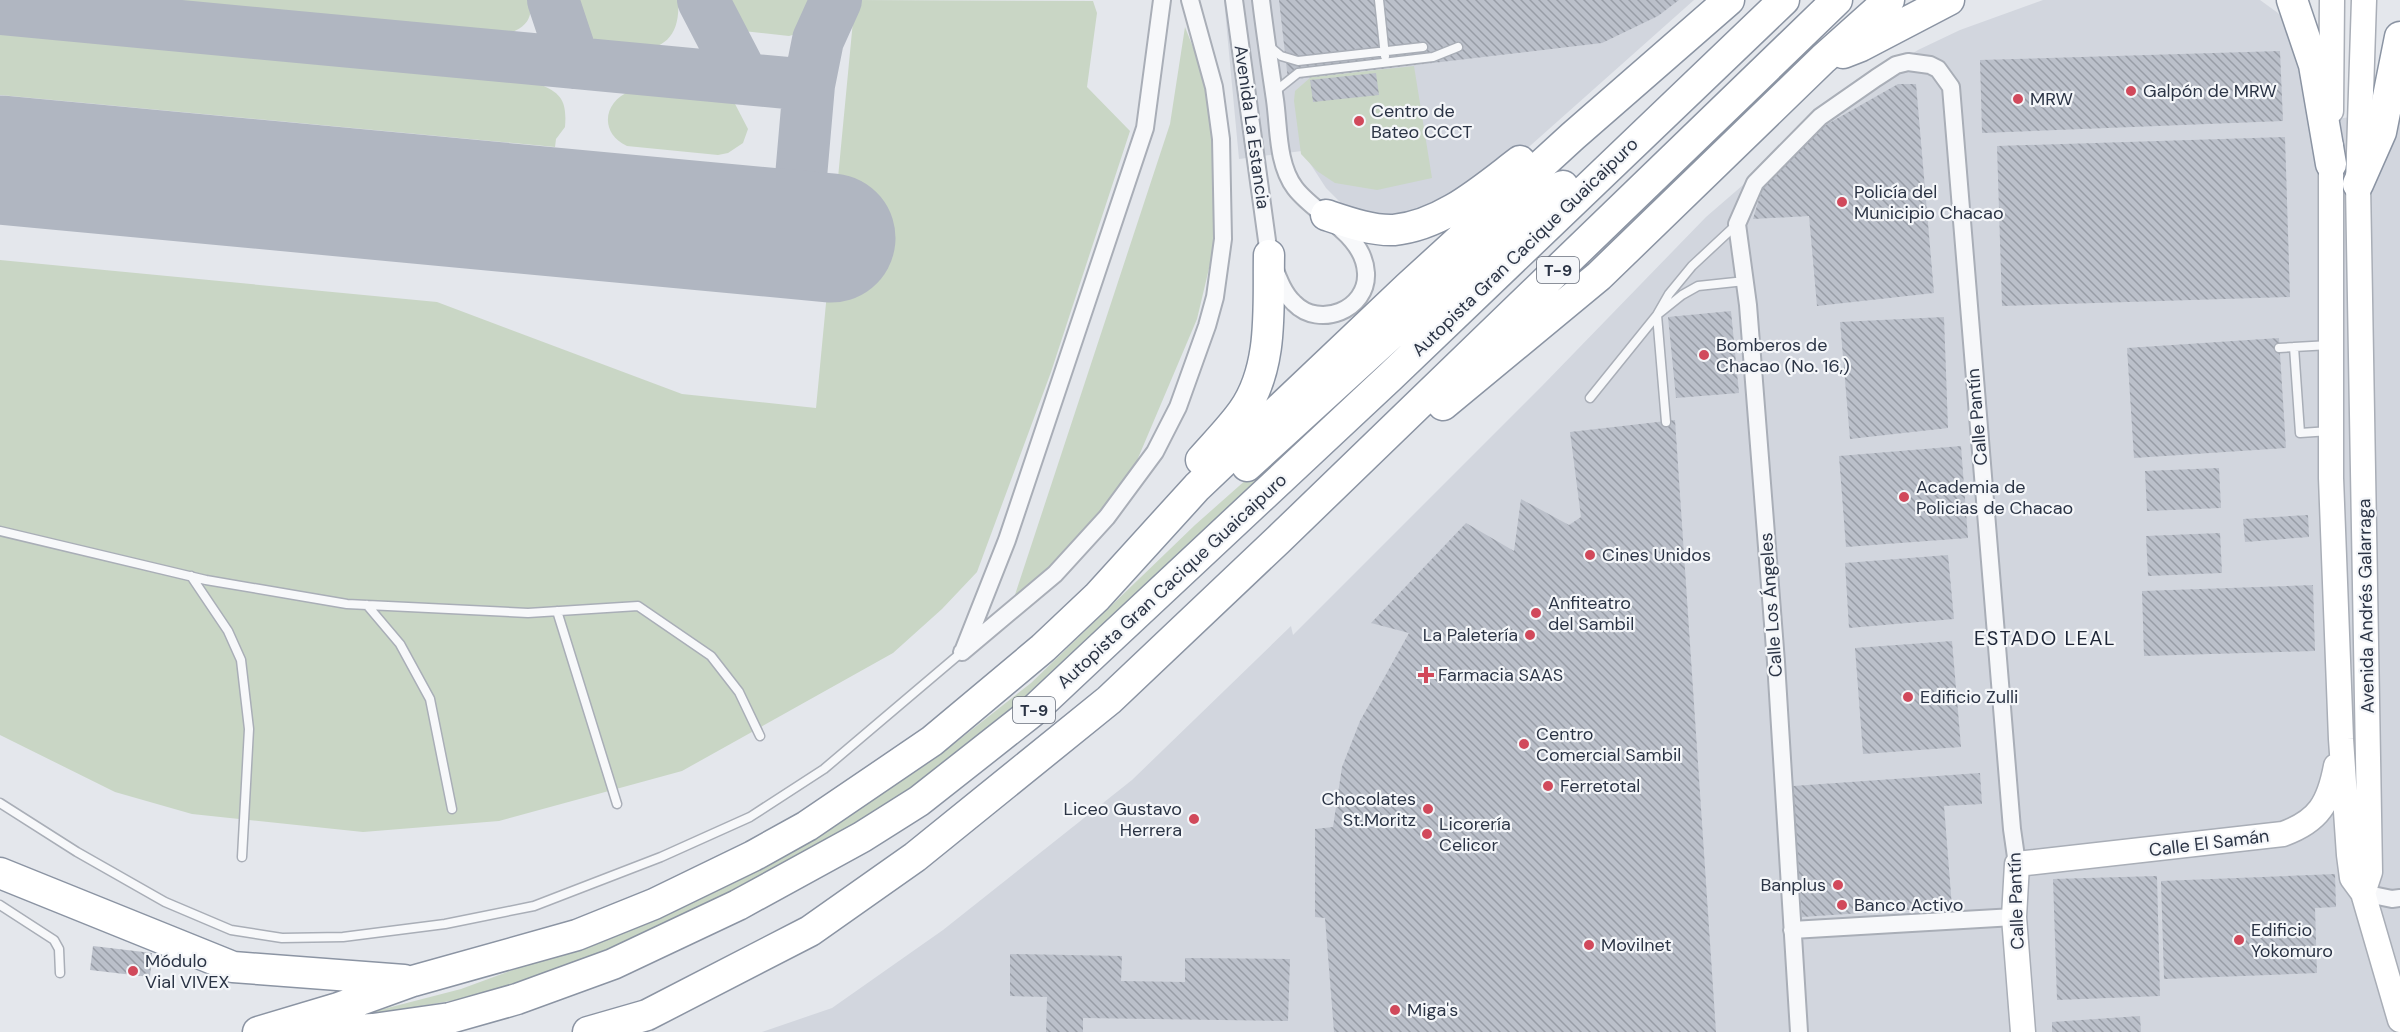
<svg xmlns="http://www.w3.org/2000/svg" width="2400" height="1032" font-family="'DM Sans',sans-serif">
<style>
.built{fill:#d2d6de}
.green{fill:#c9d6c5}
.lines{fill:none;stroke-linecap:round;stroke-linejoin:round}
.taxiway{stroke:#b0b6c1;stroke-width:52}
.runway{stroke:#b0b6c1;stroke-width:129}
.building{fill:url(#building-back-hatch)}
.lane-casing{stroke:#a9aeb7;stroke-width:11}
.street-casing{stroke:#a9aeb7;stroke-width:20}
.secondary-casing{stroke:#a9aeb7;stroke-width:27}
.highway-casing{stroke:#8b94a3;stroke-width:33}
.lane{stroke:#f7f8fa;stroke-width:8}
.street{stroke:#f7f8fa;stroke-width:16}
.secondary{stroke:#fff;stroke-width:24}
.highway{stroke:#fff;stroke-width:30}
.poi-dot{fill:#d1495b;stroke:#f4f6f9;stroke-width:2}
.labels{text-anchor:middle;stroke-width:4.5;stroke-linejoin:round;paint-order:stroke}
.shield{fill:#f4f6f9;stroke:#676e7b;stroke-width:1.5}
.shield-label{font-size:16px;font-weight:bold;fill:#2b3445}
.poi-label{font-size:18px;fill:#2b3445;stroke:#f4f6f9;text-anchor:start}
.street-label{font-size:18px;fill:#2b3445;stroke:#f4f6f9}
.neighbourhood-label{font-size:20px;letter-spacing:1.5px;fill:#1d2536;stroke:#f4f6f9}
</style>
<defs>
<pattern id="building-back-hatch" width="6" height="6" patternUnits="userSpaceOnUse" patternTransform="scale(1.5)"><rect width="6" height="6" fill="#bbc0ca"/><path d="M-1 5l2 2M0 0l6 6M5-1l2 2" fill="none" stroke="#989da6"/></pattern>
</defs>
<rect width="100%" height="100%" fill="#e4e7ec"/>
<path class="built" d="M1224 0H1694L1494 178 1443 212 1374 217 1341 203 1326 188 1302 151 1239 159Z
M2043 0H2260L2278 13 2292 32 2303 70 2308 123 2400 110V1032H762L832 1008 943 930 1132 780 1291 626 1293 635 1543 385 1706 217 1816 122 1867 83 1918 50 1960 30Z"/>
<path class="green" d="M172 0H529C537 27 511 35 490 36L178 5Z
M573 0H678C681 38 662 53 625 49 613 48 601 46 591 37 581 28 577 13 573 0Z
M726 0H821V3L803 32 789 36 743 31 736 25Z
M855 0 1093 1 1097 13 1087 87 1130 131 1051 372 977 572 942 609 893 653 682 771 499 821 363 832 192 814 115 792 0 735V260L437 302 682 394 816 408Z
M1185 27 1211 93 1216 144V239L1197 319 1133 470 1107 508 1009 613 1170 124Z
M0 32 539 84C562 93 567 102 565 127L556 139 555 147 0 95Z
M1414 66 1432 178 1377 190 1335 183 1317 171 1301 154 1294 101 1295 91 1311 77Z
M631 91 733 100 748 129 743 143 728 153 718 155 627 146C599 133 603 101 631 91Z
M1518 239 1012 715 884 807 786 868 583 963 467 998 341 1020 461 989 598 939 717 887 836 824 936 758 1031 683 1195 525Z"/>
<g class="lines">
<path class="taxiway" d="M553 0 574 63
M703 0 744 79
M0 9 809 85 796 234
M809 85 818 40 836 0"/>
<path class="runway" d="M0 160 831 238"/>
</g>
<path class="building" d="M1279 0H1679L1658 16 1602 43 1288 80Z
M2280 51 2283 121 1982 133 1980 60Z
M1376 73 1379 95 1313 102 1310 80Z
M1898 84H1916L1934 293 1817 306 1809 216 1753 219 1762 189 1824 126Z
M2285 137 2290 297 2002 306 1997 146Z
M1731 311 1739 393 1676 398 1668 317Z
M1944 317 1948 428 1850 439 1840 322Z
M2279 338 2286 448 2134 458 2127 348Z
M1675 420 1716 1032H1334L1325 918 1315 917V829L1333 827 1342 767 1360 721 1409 633 1371 623 1466 523 1514 551 1521 499 1569 525 1581 517 1570 432Z
M1961 446 1968 538 1846 547 1839 456Z
M2219 468 2221 508 2147 511 2145 471Z
M2308 515 2309 537 2245 542 2243 519Z
M2220 533 2222 573 2148 576 2146 536Z
M1948 555 1954 619 1849 628 1845 563Z
M2313 585 2315 651 2144 656 2142 591Z
M1952 641 1961 747 1863 754 1855 648Z
M1980 773 1982 804 1944 806 1952 907 1802 917 1793 786Z
M2335 874 2336 907 2315 908 2317 973 2164 979 2161 881Z
M2157 876 2160 996 2057 1000 2053 879Z
M93 946 152 953 150 977 90 970Z
M1010 954 1122 956 1121 981 1185 982V958L1290 959 1288 1021 1083 1018V1032H1046L1047 997 1010 996Z
M2140 1016 2141 1032H2052V1022Z"/>
<g class="lines">
<g class="lane-casing">
<path id="lane" d="M1379 0 1385 56
M1269 46 1281 56 1298 61 1423 47
M1277 94 1278 89 1298 73 1433 57 1458 47
M2279 348 2294 347
M1590 398 1657 315 1669 294 1692 266 1736 225
M1666 422 1657 315 1682 295 1698 286 1745 281
M2330 431 2300 433 2294 347 2330 345
M0 531 206 580 347 604 528 613 638 606 711 656 739 692 760 736
M191 576 228 631 241 660 249 729 242 857
M367 605 400 644 430 699 452 809
M557 611 617 804
M0 803 77 852 165 902 231 930 282 938 343 937 445 924 534 906 661 857 750 817 824 769 962 652
M0 905 54 940 59 949 60 973"/>
</g>
<g class="street-casing">
<path id="street" d="M1234 0 1269 255C1276 271 1281 291 1294 303 1319 329 1368 310 1366 273 1364 233 1316 216 1295 188 1277 164 1279 128 1275 100 1270 66 1265 33 1261 0
M964 649 1007 540 1145 128 1162 0
M962 652 1055 574 1107 517 1155 452 1178 407 1207 326 1215 297 1223 239 1221 139 1214 87 1190 0
M2363 893 2392 899 2400 898
M1792 930 2014 917
M1799 1032 1776 662 1748 305 1737 224 1755 183 1820 117 1876 78 1896 65 1908 62 1930 65 1938 69 1951 87 2012 829 2017 864"/>
</g>
<g class="secondary-casing">
<path id="secondary" d="M2364 0 2358 184 2370 872 2363 893 2400 1020
M2331 111 2332 0
M2331 146V478L2341 739 2349 855 2352 878 2363 893
M2023 1032 2014 917 2017 864 2283 834C2319 821 2329 803 2336 766"/>
</g>
<g class="highway-casing">
<path id="highway" d="M2292 0 2314 65 2331 164
M1843 53 1861 46 1949 0
M2358 184 2381 132 2400 37
M1326 215C1347 222 1372 231 1394 230 1443 225 1483 189 1520 161
M1443 405 1599 276 1823 59 1889 0
M1201 460C1215 444 1231 428 1243 411 1274 367 1268 306 1269 255
M1247 466 1397 329 1557 189 1563 186
M0 873 233 967 404 980
M258 1032 338 1008 413 981 577 935 654 904 753 856 807 826 932 741 1043 648 1097 597 1197 487 1408 287 1573 136 1729 0
M317 1032 373 1029 450 1018 517 999 613 964 738 905 862 837 919 801 1032 712 1099 649 1391 376 1784 0
M588 1032 647 1015 810 931 915 857 1109 700 1278 540 1837 0"/>
</g>
<use href="#lane" class="lane"/>
<use href="#street" class="street"/>
<use href="#secondary" class="secondary"/>
<use href="#highway" class="highway"/>
</g>
<g class="poi-dot">
<circle cx="2131" cy="91" r="6"/>
<circle cx="2018" cy="99" r="6"/>
<circle cx="1359" cy="121" r="6"/>
<circle cx="1842" cy="202" r="6"/>
<circle cx="1704" cy="355" r="6"/>
<circle cx="1904" cy="497" r="6"/>
<circle cx="1590" cy="555" r="6"/>
<circle cx="1536" cy="613" r="6"/>
<circle cx="1530" cy="635" r="6"/>
<path d="M1423 666h6v6h6v6h-6v6h-6v-6h-6v-6h6z"/>
<circle cx="1908" cy="697" r="6"/>
<circle cx="1524" cy="744" r="6"/>
<circle cx="1548" cy="786" r="6"/>
<circle cx="1428" cy="809" r="6"/>
<circle cx="1194" cy="819" r="6"/>
<circle cx="1427" cy="834" r="6"/>
<circle cx="1838" cy="885" r="6"/>
<circle cx="1842" cy="905" r="6"/>
<circle cx="2239" cy="940" r="6"/>
<circle cx="1589" cy="945" r="6"/>
<circle cx="133" cy="971" r="6"/>
<circle cx="1395" cy="1010" r="6"/>
</g>
<g class="labels">
<g class="shield">
<rect x="1537" y="257" width="42" height="26" rx="4.5"/>
<rect x="1013" y="697" width="42" height="26" rx="4.5"/>
</g>
<g class="shield-label">
<text x="1558" y="276">T-9</text>
<text x="1034" y="716">T-9</text>
</g>
<g class="poi-label">
<text x="2143" y="97">Galpón de MRW</text>
<text x="2030" y="105">MRW</text>
<text x="1371" y="117">Centro de<tspan x="1371" dy="21">Bateo CCCT</tspan></text>
<text x="1854" y="198">Policía del<tspan x="1854" dy="21">Municipio Chacao</tspan></text>
<text x="1716" y="351">Bomberos de<tspan x="1716" dy="21">Chacao (No. 16,)</tspan></text>
<text x="1916" y="493">Academia de<tspan x="1916" dy="21">Policias de Chacao</tspan></text>
<text x="1602" y="561">Cines Unidos</text>
<text x="1548" y="609">Anfiteatro<tspan x="1548" dy="21">del Sambil</tspan></text>
<text x="1518" y="641" text-anchor="end">La Paletería</text>
<text x="1438" y="681">Farmacia SAAS</text>
<text x="1920" y="703">Edificio Zulli</text>
<text x="1536" y="740">Centro<tspan x="1536" dy="21">Comercial Sambil</tspan></text>
<text x="1560" y="792">Ferretotal</text>
<text x="1416" y="805" text-anchor="end">Chocolates<tspan x="1416" dy="21">St.Moritz</tspan></text>
<text x="1182" y="815" text-anchor="end">Liceo Gustavo<tspan x="1182" dy="21">Herrera</tspan></text>
<text x="1439" y="830">Licorería<tspan x="1439" dy="21">Celicor</tspan></text>
<text x="1826" y="891" text-anchor="end">Banplus</text>
<text x="1854" y="911">Banco Activo</text>
<text x="2251" y="936">Edificio<tspan x="2251" dy="21">Yokomuro</tspan></text>
<text x="1601" y="951">Movilnet</text>
<text x="145" y="967">Módulo<tspan x="145" dy="21">Vial VIVEX</tspan></text>
<text x="1407" y="1016">Miga's</text>
</g>
<g class="street-label">
<text transform="translate(1252 127) rotate(82)" y="6">Avenida La Estancia</text>
<text transform="translate(1525 247) rotate(-44)" y="6">Autopista Gran Cacique Guaicaipuro</text>
<text transform="translate(1977 417) rotate(-95)" y="6">Calle Pantín</text>
<text transform="translate(1172 581) rotate(-43)" y="6">Autopista Gran Cacique Guaicaipuro</text>
<text transform="translate(1771 605) rotate(-94)" y="6">Calle Los Ángeles</text>
<text transform="translate(2366 606) rotate(-91)" y="6">Avenida Andrés Galarraga</text>
<text transform="translate(2209 843) rotate(-7)" y="6">Calle El Samán</text>
<text transform="translate(2016 901) rotate(-92)" y="6">Calle Pantín</text>
</g>
<g class="neighbourhood-label">
<text x="2045" y="645">ESTADO LEAL</text>
</g>
</g>
</svg>
